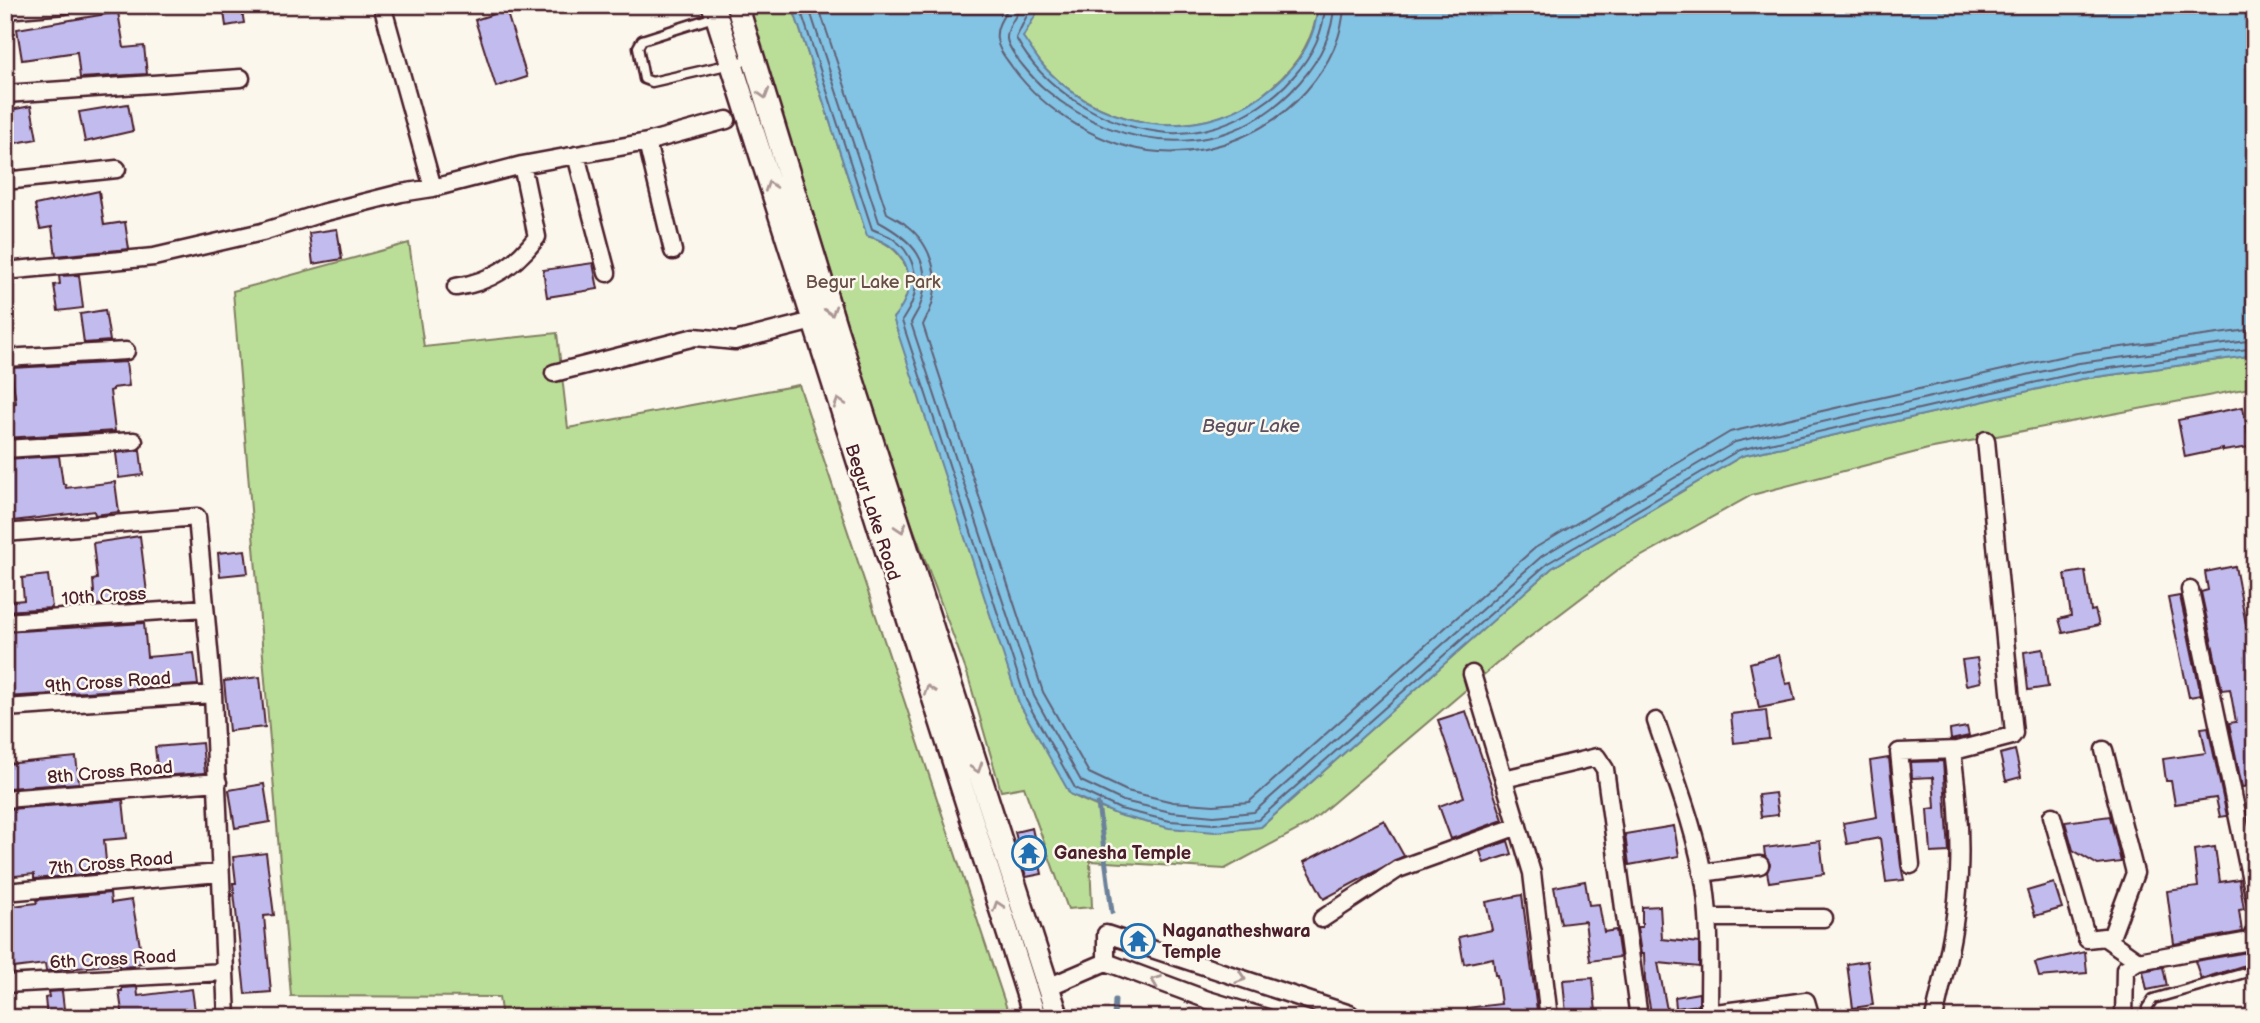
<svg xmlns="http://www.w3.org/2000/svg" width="2260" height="1023" font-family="'Balsamiq Sans',sans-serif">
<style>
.green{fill:#bade98;stroke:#827e62;stroke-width:2}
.water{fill:#83c3e4;stroke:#6c819a;stroke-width:2}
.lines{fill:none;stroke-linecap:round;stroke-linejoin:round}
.shore{stroke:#616175;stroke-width:2}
.stream{stroke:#6c819a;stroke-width:5}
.building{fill:#c2bcee;stroke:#4a1f2b;stroke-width:2}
.service-casing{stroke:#4a1f2b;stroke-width:13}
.minor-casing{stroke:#4a1f2b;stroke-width:21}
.secondary-casing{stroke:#4a1f2b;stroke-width:26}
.service{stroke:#fbf7ec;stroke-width:8}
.minor{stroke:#fbf7ec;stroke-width:16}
.secondary{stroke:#fbf7ec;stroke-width:21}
.oneway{stroke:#ab9695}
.labels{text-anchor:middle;stroke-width:5;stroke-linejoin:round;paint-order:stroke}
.park-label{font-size:18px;fill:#664f46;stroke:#fbf7ec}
.street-label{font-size:18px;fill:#4a1f2b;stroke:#fbf7ec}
.poi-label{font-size:18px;font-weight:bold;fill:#4a1f2b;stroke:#fbf7ec;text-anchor:start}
.water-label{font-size:19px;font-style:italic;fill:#5b5062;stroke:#fbf7ec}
</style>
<rect width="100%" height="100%" fill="#fbf7ec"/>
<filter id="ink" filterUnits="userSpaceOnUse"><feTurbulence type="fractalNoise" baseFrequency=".0143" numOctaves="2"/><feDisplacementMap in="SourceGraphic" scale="14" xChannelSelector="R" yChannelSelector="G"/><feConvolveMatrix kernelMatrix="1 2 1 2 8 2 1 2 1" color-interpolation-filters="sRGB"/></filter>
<g filter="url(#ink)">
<path class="green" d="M748 5H792L867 236C904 246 920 277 900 310L1070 794C1132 825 1192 836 1261 827L1552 568 1742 456 2082 379 2255 355V387L1928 449 1752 495 1622 567 1514 649 1307 825 1225 869 1090 861 1092 907 1068 909 1024 787 1001 791 968 676 898 487Z
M1038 5H1318C1315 39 1297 65 1272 87 1207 145 1107 132 1048 71 1038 61 1031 48 1022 37L1038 9Z
M409 243 424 347 557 333 568 428 799 385 1010 1018H502L499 997 291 996 233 291Z"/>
<path class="water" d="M792 5H1038L1039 9 1023 37C1031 48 1038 61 1048 71 1110 135 1209 144 1276 84 1300 63 1316 37 1318 5H2255V355L2082 379 1742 456 1552 568 1261 827 1215 832 1169 828 1118 815 1070 794 1019 703 893 318C922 286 910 246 867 236Z"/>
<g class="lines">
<path class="shore" d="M799 5 872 229C878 232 886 234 892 238 913 252 921 279 912 302 910 309 905 315 902 321L1026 700 1075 788 1120 809 1170 821 1214 824 1258 820 1548 563 1739 450 2081 372 2255 348
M808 5 879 222C912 240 934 261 921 303 919 310 914 316 911 323L1034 696 1081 781 1123 801 1171 812 1214 816 1254 812 1542 556 1735 442 2079 363 2255 340
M818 5 887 213C893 217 901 220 906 225 932 245 942 279 930 310 928 315 925 320 923 325L1043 692 1089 773 1127 791 1173 802 1214 805 1249 802 1535 548 1730 432 2077 353 2255 329
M1010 5C1004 16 995 26 997 39 998 50 1006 58 1012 67 1045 112 1102 148 1159 152 1213 156 1271 131 1306 91 1328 66 1343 38 1344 5
M1022 5C1017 15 1006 28 1007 39 1009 52 1035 81 1046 90 1123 155 1230 163 1300 82 1319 60 1333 35 1334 5
M1032 5 1016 38C1043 89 1102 125 1159 132 1207 139 1262 113 1293 77 1311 57 1324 33 1325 5"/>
<path class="stream" d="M1098 804 1112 912
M1114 1018 1115 1000"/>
</g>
<path class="building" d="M223 5H241L244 23 226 26Z
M506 10 527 77 496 87 475 20Z
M118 12 124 48 144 46 147 74 80 78 77 52 22 60 17 29Z
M128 104 133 131 85 142 79 112Z
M31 106 37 139 10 144 5 111Z
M99 191 104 225 125 222 129 249 56 256 52 227 40 229 35 205Z
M337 229 342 259 313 264 309 233Z
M593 263 598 289 547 297 543 270Z
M79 275 83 308 58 311 54 285 60 284 59 276Z
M105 310 110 341 84 343 80 314Z
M126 362 129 386 113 388V390L110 391 115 431 5 438V405L16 403 11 368Z
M2243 407 2250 447 2223 451V449L2185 457 2178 420Z
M140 450 143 475 119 478 116 453Z
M59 456 63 484H65L66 488 115 482 119 512 95 515 94 511 5 522V459Z
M140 536 148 601 95 605 93 580 97 579 93 543Z
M245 550 248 573 220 576 218 553Z
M2235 566 2255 672V785L2242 787 2229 723 2236 722 2230 689 2222 690 2201 592 2208 590 2205 572Z
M2085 571 2091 611 2095 610 2099 625 2063 633 2059 619 2071 616 2065 574Z
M48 575 52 608 5 611V602L24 600 22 578Z
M2180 596 2201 695 2189 697 2168 598Z
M144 623 147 657 194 653 198 685 5 697V632Z
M2043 649 2048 687 2028 690 2024 652Z
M1779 655 1786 684 1791 683 1795 701 1759 708 1750 663Z
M1977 658 1981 682 1966 685 1962 660Z
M260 677 265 727 229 731 224 681Z
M1766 710 1769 739 1734 743 1731 714Z
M1466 711 1503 820 1451 839 1439 806 1464 797 1438 720Z
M1967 727 1969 736 1951 740 1950 730Z
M2208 727 2227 816 2220 817 2216 798 2175 804 2171 781H2166L2163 759 2206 753 2201 728Z
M202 743 205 773 158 776 155 747Z
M2015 750 2021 777 2006 781 2000 754Z
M76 757 79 783 8 788 6 764Z
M1889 758 1901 866 1904 880 1886 882 1880 838 1847 844 1843 823 1877 817 1870 761Z
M1943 761 1949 852 1931 853 1928 809 1935 808 1933 777 1912 778 1911 762Z
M264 784 270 822 235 828 229 790Z
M1775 793 1778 815 1761 817 1758 795Z
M123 800 127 838 104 840 107 872 34 879V874L5 877V847L13 846 10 809Z
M2110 816 2121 862 2098 865 2073 850 2065 822Z
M1384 820 1404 856 1324 899 1304 862Z
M1674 826 1679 856 1629 865 1625 834Z
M1032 828 1042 874 1026 877 1015 832Z
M1508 841 1512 854 1484 863 1480 851Z
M1820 841 1824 874 1769 882 1767 872 1770 864 1765 856 1764 848Z
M2215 847 2220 882 2239 879 2244 909 2239 910 2242 932 2174 944 2167 891 2198 887 2194 850Z
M266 853 274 915 264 916 271 992 245 994 233 883H236L233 857Z
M1585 881 1589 905 1599 904 1604 932 1616 930 1620 957 1590 961 1585 921 1561 924 1554 887Z
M2054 883 2062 908 2035 916 2027 891Z
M110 893 111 903 132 900 143 963 134 964V966L119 967V964L46 971 45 964 5 969V907L37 903 36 900Z
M1522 895 1538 1018H1468L1467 1008 1501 1004 1497 975H1495L1493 958 1464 964 1459 937 1492 930 1486 902Z
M1660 906 1662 939 1699 943V967L1658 963 1667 1010 1651 1013 1645 980 1644 954H1641L1637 927H1642V907Z
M2254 951 2255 962 2201 979 2195 961Z
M2085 952 2087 973 2039 977 2035 963Z
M1867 961 1873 1005 1853 1008 1847 964Z
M2163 967 2167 986 2147 990 2143 971Z
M1593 978 1596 1013 1566 1015 1563 980Z
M137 987 138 996 192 989 196 1018H123L119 991H122V988Z
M62 991 65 1018H47L45 998 49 997 48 992Z
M1699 993V1005L1676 1008 1675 997Z"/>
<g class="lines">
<g class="service-casing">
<path id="service" d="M714 17 642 40 638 47 644 79 652 82 753 59
M2150 1018 2147 1008 2153 999 2255 970"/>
</g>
<g class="minor-casing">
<path id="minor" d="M382 5 433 188
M5 10 65 5
M5 94 241 78
M647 142 673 251
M576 155 607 273
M5 181 117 169
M5 271 154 257 262 232 322 213 401 193 433 188 522 165 647 142 727 120
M456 287C491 282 516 265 537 237L522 165
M5 358 126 351
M554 373 695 337 735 341 813 321
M5 449 134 441
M5 533 197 517 213 694 227 1018
M2190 590 2255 899
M5 622 205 608
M1472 674 1532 873 1549 1018
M5 708 213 694
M1656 721C1674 775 1696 829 1705 886 1711 928 1709 971 1709 1014
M2104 750 2135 873 2110 940
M1504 779 1597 757 1605 769 1639 1018
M5 799 218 782
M2052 816 2087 939 2104 937 2138 961
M1911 865 1899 752 1958 750 2012 736 2014 733 1986 440
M1702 873 1760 865
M5 892 219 873
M1708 918H1824
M1322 919 1398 869 1518 826
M5 984 224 972
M1048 987 1106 962
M1267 1018 1208 1000 1106 962V934L1350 1014 1353 1018
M1678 1018 1806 1001 1811 1018
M1934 1018C1943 979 1953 940 1957 900 1962 854 1959 805 1953 759L1954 753 1958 750
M2124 1018 2125 969 2138 961 2250 941 2255 931"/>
</g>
<g class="secondary-casing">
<path id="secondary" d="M713 5 1035 1018
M737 5 836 328 1058 1018"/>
</g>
<use href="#service" class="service"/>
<use href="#minor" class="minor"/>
<use href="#secondary" class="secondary"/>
</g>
<defs><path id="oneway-chevron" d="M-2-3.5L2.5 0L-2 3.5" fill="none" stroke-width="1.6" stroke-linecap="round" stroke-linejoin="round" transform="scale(1.75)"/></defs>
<g class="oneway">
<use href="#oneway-chevron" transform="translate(764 94) rotate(73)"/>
<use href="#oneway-chevron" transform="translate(770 186) rotate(-108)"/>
<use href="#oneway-chevron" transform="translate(831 311) rotate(73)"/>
<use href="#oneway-chevron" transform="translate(839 403) rotate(-108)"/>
<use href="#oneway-chevron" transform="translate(901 528) rotate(72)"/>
<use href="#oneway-chevron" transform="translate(929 690) rotate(-108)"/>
<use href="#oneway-chevron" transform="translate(977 768) rotate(72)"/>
<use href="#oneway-chevron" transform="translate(998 906) rotate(-108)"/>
<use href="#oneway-chevron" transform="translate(1241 978) rotate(18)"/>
<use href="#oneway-chevron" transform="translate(1156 981) rotate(-159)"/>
</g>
</g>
<defs>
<g id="temple-ring" transform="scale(1.75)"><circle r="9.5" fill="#fbf7ec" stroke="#1f6fb2" stroke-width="1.5"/><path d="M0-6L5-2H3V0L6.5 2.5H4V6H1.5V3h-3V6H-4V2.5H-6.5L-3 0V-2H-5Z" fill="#1f6fb2"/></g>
</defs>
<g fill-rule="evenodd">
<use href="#temple-ring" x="1029" y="853"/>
<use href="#temple-ring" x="1138" y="941"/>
</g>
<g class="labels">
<g class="park-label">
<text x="873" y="288">Begur Lake Park</text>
</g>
<g class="street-label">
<text transform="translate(873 512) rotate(72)" y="6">Begur Lake Road</text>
<text transform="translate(104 596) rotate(-4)" y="6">10th Cross</text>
<text transform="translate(108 682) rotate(-4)" y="6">9th Cross Road</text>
<text transform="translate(110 772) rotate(-5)" y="6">8th Cross Road</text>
<text transform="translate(111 863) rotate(-5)" y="6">7th Cross Road</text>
<text transform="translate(113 959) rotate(-3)" y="6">6th Cross Road</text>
</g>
<g class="poi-label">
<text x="1054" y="859">Ganesha Temple</text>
<text x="1162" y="937">Naganatheshwara<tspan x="1162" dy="21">Temple</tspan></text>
</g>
<g class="water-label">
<text x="1251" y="432">Begur Lake</text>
</g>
</g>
<rect width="2260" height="1023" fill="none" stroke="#fbf7ec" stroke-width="28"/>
<rect x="14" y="14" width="2232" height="995" fill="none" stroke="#4a1f2b" stroke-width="2.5" filter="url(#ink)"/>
</svg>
